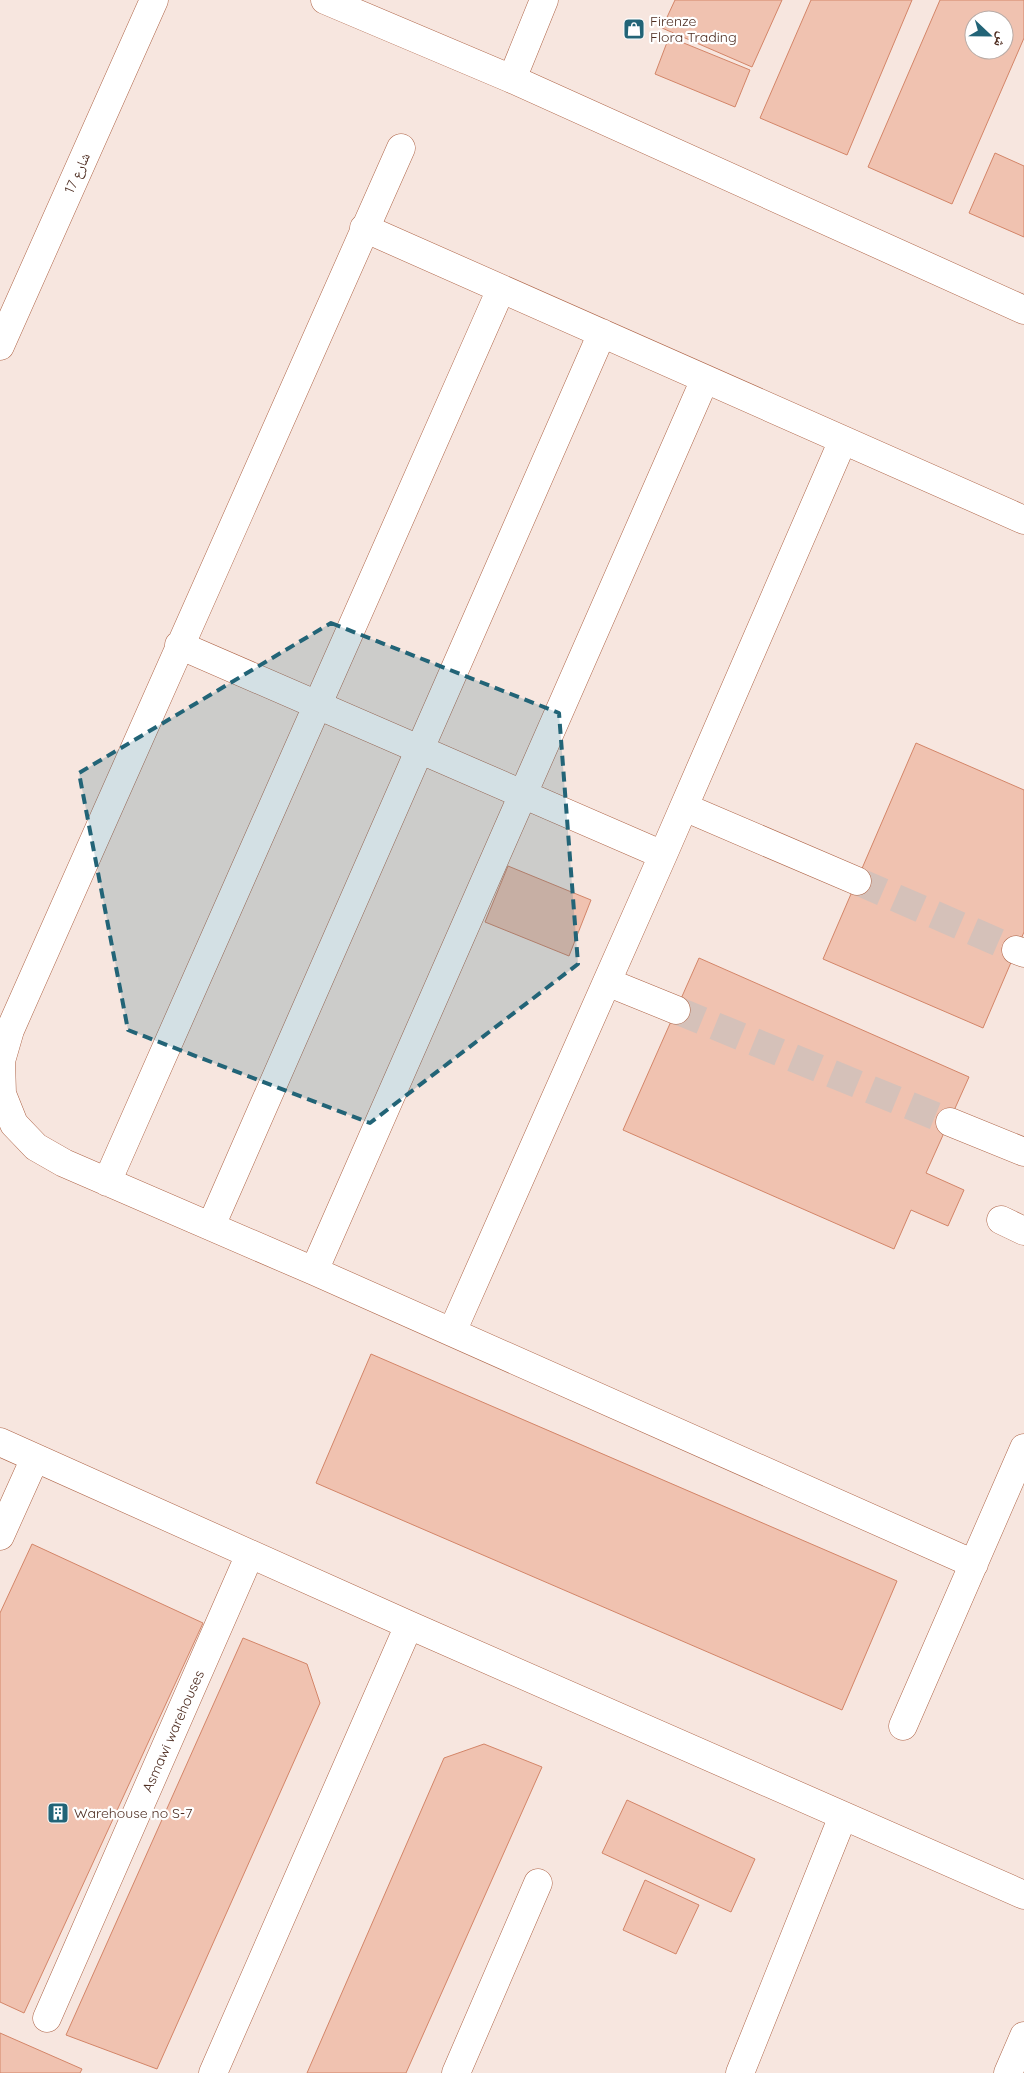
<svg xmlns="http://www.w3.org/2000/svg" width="1024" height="2073" font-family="Quicksand,'Noto Naskh Arabic',sans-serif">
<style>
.building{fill:#f0c2b0;stroke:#d38568;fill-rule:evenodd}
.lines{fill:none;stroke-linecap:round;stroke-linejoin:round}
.minor-tunnel{stroke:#d5c1b9;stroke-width:28;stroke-dasharray:28 14;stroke-linecap:butt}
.minor-casing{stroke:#ae6447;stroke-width:29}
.minor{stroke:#fff;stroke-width:28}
.marked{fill:#226477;fill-opacity:0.2;stroke:#226477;stroke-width:4;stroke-dasharray:10 6;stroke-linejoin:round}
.labels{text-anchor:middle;stroke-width:4.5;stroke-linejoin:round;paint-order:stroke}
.poi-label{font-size:14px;fill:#4e2d21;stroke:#fff;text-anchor:start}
.street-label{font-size:14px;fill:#4e2d21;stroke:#fff}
</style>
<rect width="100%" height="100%" fill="#f7e6df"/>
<path class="building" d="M675 0H782L752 67 662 28Z
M811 0H912L847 155 760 118Z
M940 0H1024V38L952 204 868 167ZM974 20H1004V50H974Z
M669 37 750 70 735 107 655 74Z
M995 153 1024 166V237L969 213Z
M916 743 1024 790V932L983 1028 823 959Z
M508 866 591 900 569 956 485 922Z
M699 958 969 1077 926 1173 964 1190 948 1226 911 1210 894 1249 623 1130Z
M371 1354 897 1581 842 1710 316 1483Z
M32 1544 203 1623 24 2013 0 2002V1613Z
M243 1638 307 1664 320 1703 157 2069 66 2035Z
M484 1744 542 1767 406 2073H307L444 1758Z
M627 1800 755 1859 731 1912 602 1853Z
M645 1880 699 1905 676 1954 623 1930Z
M0 2033 82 2069 80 2073H0Z"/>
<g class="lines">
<path class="minor-tunnel" d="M857 881 1016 950
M676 1010 950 1122"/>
<g class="minor-casing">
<path id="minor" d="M325 0 512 79 1024 310
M512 79 544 0
M401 148 10 1030 1 1061 2 1094 14 1124 36 1147 64 1163 314 1271 974 1564
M364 228 1024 520
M0 346 154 0
M179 645 663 855
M684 807 857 881
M1016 950 1024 953
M607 982 676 1010
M950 1122 1024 1152
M107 1182 501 289
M1001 1220 1024 1231
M211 1226 602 333
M314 1271 705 379
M452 1332 663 855 843 440
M0 1442 409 1625 1024 1895
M0 1536 35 1458
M903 1726 1024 1448
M47 2018 250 1554
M213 2073 409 1625
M456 2073 538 1883
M740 2073 843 1816
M1008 2073 1024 2036"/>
</g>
<use href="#minor" class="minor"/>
</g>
<path class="marked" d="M331 623 559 713 578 964 370 1123 128 1030 79 773Z"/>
<defs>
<g id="shop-square" transform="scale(1.125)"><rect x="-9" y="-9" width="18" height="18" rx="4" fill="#226477" stroke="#fff"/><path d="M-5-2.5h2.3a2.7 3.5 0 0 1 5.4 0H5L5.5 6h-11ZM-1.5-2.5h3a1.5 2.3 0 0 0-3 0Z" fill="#fff"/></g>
<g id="building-square" transform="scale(1.125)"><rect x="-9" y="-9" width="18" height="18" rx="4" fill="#226477" stroke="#fff"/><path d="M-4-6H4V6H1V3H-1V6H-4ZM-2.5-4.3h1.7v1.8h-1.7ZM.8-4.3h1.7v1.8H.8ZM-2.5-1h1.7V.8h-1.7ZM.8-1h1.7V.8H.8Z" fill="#fff"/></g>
</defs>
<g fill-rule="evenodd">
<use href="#shop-square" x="634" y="29"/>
<use href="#building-square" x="58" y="1813"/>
</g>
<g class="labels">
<g class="poi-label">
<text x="650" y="26">Firenze<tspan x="650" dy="16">Flora Trading</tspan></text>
<text x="74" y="1818">Warehouse no S-7</text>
</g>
<g class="street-label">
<text transform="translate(77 173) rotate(-66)" y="5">شارع 17</text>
<text transform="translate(173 1731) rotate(-66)" y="5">Asmawi warehouses</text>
</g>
</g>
<g transform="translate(989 35) rotate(112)"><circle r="24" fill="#ffffff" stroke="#b8aba6"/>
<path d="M0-4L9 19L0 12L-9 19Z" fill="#226477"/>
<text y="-8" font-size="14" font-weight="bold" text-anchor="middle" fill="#4e2d21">ش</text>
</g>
</svg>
